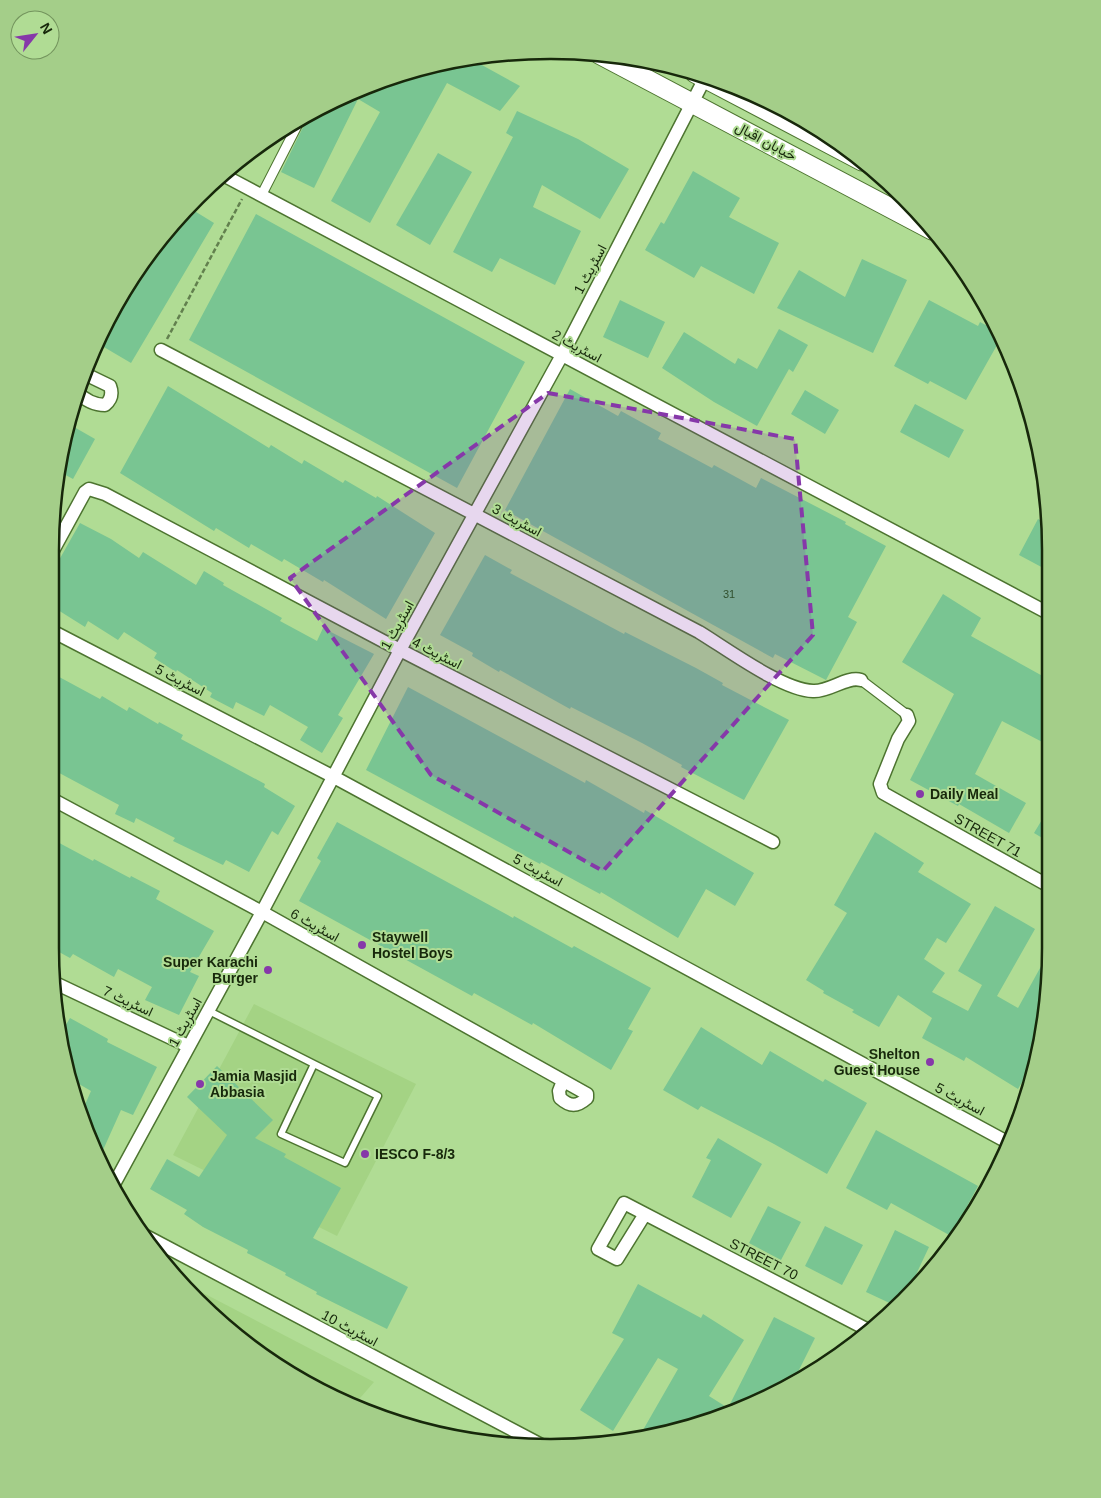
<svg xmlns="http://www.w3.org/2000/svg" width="1101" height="1498" font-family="Arial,Vazirmatn,sans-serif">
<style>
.built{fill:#a4d384}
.building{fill:#79c592}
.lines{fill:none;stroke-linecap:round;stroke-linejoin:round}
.service-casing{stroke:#4d7430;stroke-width:9}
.pedestrian-casing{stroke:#4d7430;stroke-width:11}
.minor-casing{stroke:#4d7430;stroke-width:15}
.primary-casing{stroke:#4d7430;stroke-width:21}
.path{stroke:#62804e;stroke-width:2.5;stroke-dasharray:5 2.5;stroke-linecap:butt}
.service{stroke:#fff;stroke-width:6}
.pedestrian{stroke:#fff;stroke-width:9}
.minor{stroke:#fff;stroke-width:12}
.primary{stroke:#fff;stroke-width:19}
.marked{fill:#8638a9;fill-opacity:0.2;stroke:#8638a9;stroke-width:4;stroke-dasharray:10 6;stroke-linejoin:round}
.poi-dot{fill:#8638a9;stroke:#b0dc94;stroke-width:2}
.labels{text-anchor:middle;stroke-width:4;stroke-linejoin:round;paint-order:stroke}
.number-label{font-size:11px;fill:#304f2d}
.street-label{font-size:14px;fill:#17280b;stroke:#b0dc94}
.poi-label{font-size:14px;font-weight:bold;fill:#17280b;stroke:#b0dc94;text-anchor:start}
.rim{fill:none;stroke:#17280b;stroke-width:2.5}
</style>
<rect width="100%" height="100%" fill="#b0dc94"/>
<path class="built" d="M254 1004 416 1084 337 1236 173 1155Z
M186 1284 374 1382 354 1405 329 1397 220 1324Z"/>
<path class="building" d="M471 59 520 86 500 111 447 83 370 223 331 201 380 112 358 99 314 188 281 172 310 113 329 102 421 67Z
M517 111 578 139 629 169 600 219 542 185 533 207 581 231 555 285 500 258 492 272 453 252 513 137 506 133Z
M438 153 472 172 430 245 396 225Z
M693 171 740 198 729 217 779 243 754 294 701 266 694 278 645 250 661 222 664 224Z
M188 207 214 223 131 363 97 343 134 273 174 220Z
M256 214 525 362 457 488 189 340Z
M862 259 907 280 873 353 777 308 799 270 845 297Z
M620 300 665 322 648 358 603 337Z
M929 300 978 326 980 322 997 331 1001 338 966 400 930 381 928 384 894 366Z
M779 329 808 345 793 372 789 369 757 426 714 402 662 368 684 332 735 364 738 358 757 369Z
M168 386 269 448 271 445 302 464 304 460 343 483 345 480 376 498 377 496 435 533 386 619 324 580 323 582 284 559 282 562 251 544 249 548 216 528 214 531 120 473Z
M570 389 618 416 621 411 661 433 658 439 712 468 714 465 756 488 761 478 846 522 845 524 886 546 848 617 857 622 826 680 775 654 773 658 505 510Z
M805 390 839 410 825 434 791 414Z
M915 404 964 430 949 458 900 432Z
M67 423 95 439 73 479 60 472Z
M1038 519 1047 524V570L1019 555Z
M80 523 111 539 139 558 143 552 196 585 204 571 224 583 223 585 282 618 280 621 317 641 323 628 374 654 338 715 343 718 322 753 300 740 308 727 270 705 264 716 236 702 233 709 210 697 212 693 177 670 176 672 154 658 157 653 124 632 118 640 88 621 85 627 50 605V576Z
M485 555 512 570 510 573 551 595 624 634 625 632 696 668 723 683 722 685 789 720 744 800 681 767 682 765 642 743 571 707 570 709 500 670 499 672 472 656 473 653 440 635Z
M943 594 981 618 971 636 1048 679V745L1002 721 975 774 1026 803 1009 833 959 804 958 806 910 780 954 694 902 662Z
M50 672 100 699 102 696 127 711 129 707 158 724 159 722 183 735 181 739 265 784 264 787 295 806 278 835 272 831 249 872 226 860 223 865 173 841 175 838 136 818 134 823 115 814 119 805 50 768Z
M408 687 585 783 586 780 644 813 645 810 754 873 735 906 706 889 678 938 601 892 600 894 541 862 540 864 366 770Z
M1049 808V842L1034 833Z
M337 822 513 918 514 916 572 948 574 946 651 988 628 1029 633 1031 611 1070 533 1023 532 1025 474 993 472 996 299 901 321 861 317 858Z
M875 832 924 863 918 872 971 904 946 943 937 938 924 959 945 973 932 992 968 1011 982 985 958 971 995 906 1035 929 997 996 1018 1008 1050 950V981L1037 1057 1018 1089 966 1057 964 1061 922 1038 932 1018 898 995 879 1027 852 1012 854 1010 823 993 824 991 806 980 847 913 834 905Z
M50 838 93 861 94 859 130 878 131 876 160 891 156 899 214 931 190 972 199 976 179 1015 145 1000 152 987 118 969 114 977 73 954 70 958 50 947Z
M70 1018 108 1039 107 1042 157 1067 133 1115 121 1110 99 1159 88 1139 80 1116 91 1091 67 1077 61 1033Z
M701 1027 762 1065 770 1051 823 1082 825 1079 867 1103 827 1174 774 1144 701 1106 698 1110 663 1090Z
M217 1066 273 1120 255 1138 286 1154 284 1157 341 1188 313 1238 408 1287 387 1329 316 1294 317 1292 285 1275 286 1273 247 1253 248 1250 203 1227 184 1214 187 1210 150 1189 167 1159 199 1177 227 1135 187 1097Z
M876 1130 978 1186 951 1236 891 1203 887 1210 846 1188Z
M718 1138 762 1164 731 1218 692 1197 711 1160 706 1158Z
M768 1206 801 1222 781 1260 749 1243Z
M825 1226 863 1245 842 1285 805 1266Z
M895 1230 929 1247 905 1298 896 1306 866 1292Z
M638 1284 701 1318 703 1314 744 1340 709 1396 728 1408 774 1317 815 1338 794 1380 742 1410 639 1437 678 1369 658 1358 613 1431 580 1410 624 1339 612 1333Z"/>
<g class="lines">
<g class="service-casing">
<path id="service" d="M209 1011 314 1064
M314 1064 378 1096 345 1163 281 1134Z"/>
</g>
<g class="pedestrian-casing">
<path id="pedestrian" d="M261 196 300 120
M861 680 907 715"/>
</g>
<g class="minor-casing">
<path id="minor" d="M223 175 1048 613
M161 350 699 632C727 649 782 690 813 691 830 692 846 676 861 680
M77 392C85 400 93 405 105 405 111 400 113 394 110 386L83 373
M50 556 85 492 89 489 105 494 400 650 773 842
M50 630 332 776 1009 1143
M907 715 909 721 898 739 880 784 883 793 1049 886
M50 798 262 912 587 1094V1098C577 1107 570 1107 560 1098L559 1091 563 1081
M55 983 188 1046
M113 1186 262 912 400 650 562 355 705 78
M645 1214 617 1259 598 1249 624 1203 870 1331
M142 1234 545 1447"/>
</g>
<g class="primary-casing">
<path id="primary" d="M599 54 932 230
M695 73 862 161"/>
</g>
<path class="path" d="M167 339 242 199"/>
<use href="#service" class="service"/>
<use href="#pedestrian" class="pedestrian"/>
<use href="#minor" class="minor"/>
<use href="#primary" class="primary"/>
</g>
<path class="marked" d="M548 393 795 439 813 635 603 871 431 775 290 578Z"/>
<g class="poi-dot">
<circle cx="920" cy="794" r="5"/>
<circle cx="362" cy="945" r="5"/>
<circle cx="268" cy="970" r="5"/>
<circle cx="930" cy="1062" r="5"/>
<circle cx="200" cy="1084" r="5"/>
<circle cx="365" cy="1154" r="5"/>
</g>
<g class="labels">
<g class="number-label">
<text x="729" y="598">31</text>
</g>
<g class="street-label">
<text transform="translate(766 141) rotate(28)" y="5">خیابان اقبال</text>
<text transform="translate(590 269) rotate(-62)" y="5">اسٹریٹ 1</text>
<text transform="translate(577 346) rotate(28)" y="5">اسٹریٹ 2</text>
<text transform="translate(517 520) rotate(28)" y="5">اسٹریٹ 3</text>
<text transform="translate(397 625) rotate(-61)" y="5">اسٹریٹ 1</text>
<text transform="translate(437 653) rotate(27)" y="5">اسٹریٹ 4</text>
<text transform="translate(180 680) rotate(27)" y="5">اسٹریٹ 5</text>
<text transform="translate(988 835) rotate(29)" y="5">STREET 71</text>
<text transform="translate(538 870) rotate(28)" y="5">اسٹریٹ 5</text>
<text transform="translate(315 925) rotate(29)" y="5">اسٹریٹ 6</text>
<text transform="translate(128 1001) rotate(25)" y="5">اسٹریٹ 7</text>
<text transform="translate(185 1022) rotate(-61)" y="5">اسٹریٹ 1</text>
<text transform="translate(960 1099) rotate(28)" y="5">اسٹریٹ 5</text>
<text transform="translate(764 1259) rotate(27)" y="5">STREET 70</text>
<text transform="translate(350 1328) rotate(28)" y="5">اسٹریٹ 10</text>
</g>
<g class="poi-label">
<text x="930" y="799">Daily Meal</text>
<text x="372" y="942">Staywell<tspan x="372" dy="16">Hostel Boys</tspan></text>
<text x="258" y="967" text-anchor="end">Super Karachi<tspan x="258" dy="16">Burger</tspan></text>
<text x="920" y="1059" text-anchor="end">Shelton<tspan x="920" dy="16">Guest House</tspan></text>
<text x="210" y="1081">Jamia Masjid<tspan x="210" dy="16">Abbasia</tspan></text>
<text x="375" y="1159">IESCO F-8/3</text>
</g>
</g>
<path d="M0 0H1101V1498H0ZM550 59H551A491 491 0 0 1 1042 550V948A491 491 0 0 1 551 1439H550A491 491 0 0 1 59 948V550A491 491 0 0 1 550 59Z" fill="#a4ce89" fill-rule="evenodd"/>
<path class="rim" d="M550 59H551A491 491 0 0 1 1042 550V948A491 491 0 0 1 551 1439H550A491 491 0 0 1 59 948V550A491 491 0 0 1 550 59Z"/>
<g transform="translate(35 35) rotate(60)"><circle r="24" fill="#b0dc94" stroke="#73945d"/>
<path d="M0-4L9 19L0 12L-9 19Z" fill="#8638a9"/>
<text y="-8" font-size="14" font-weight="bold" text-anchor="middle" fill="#17280b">N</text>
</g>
</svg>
